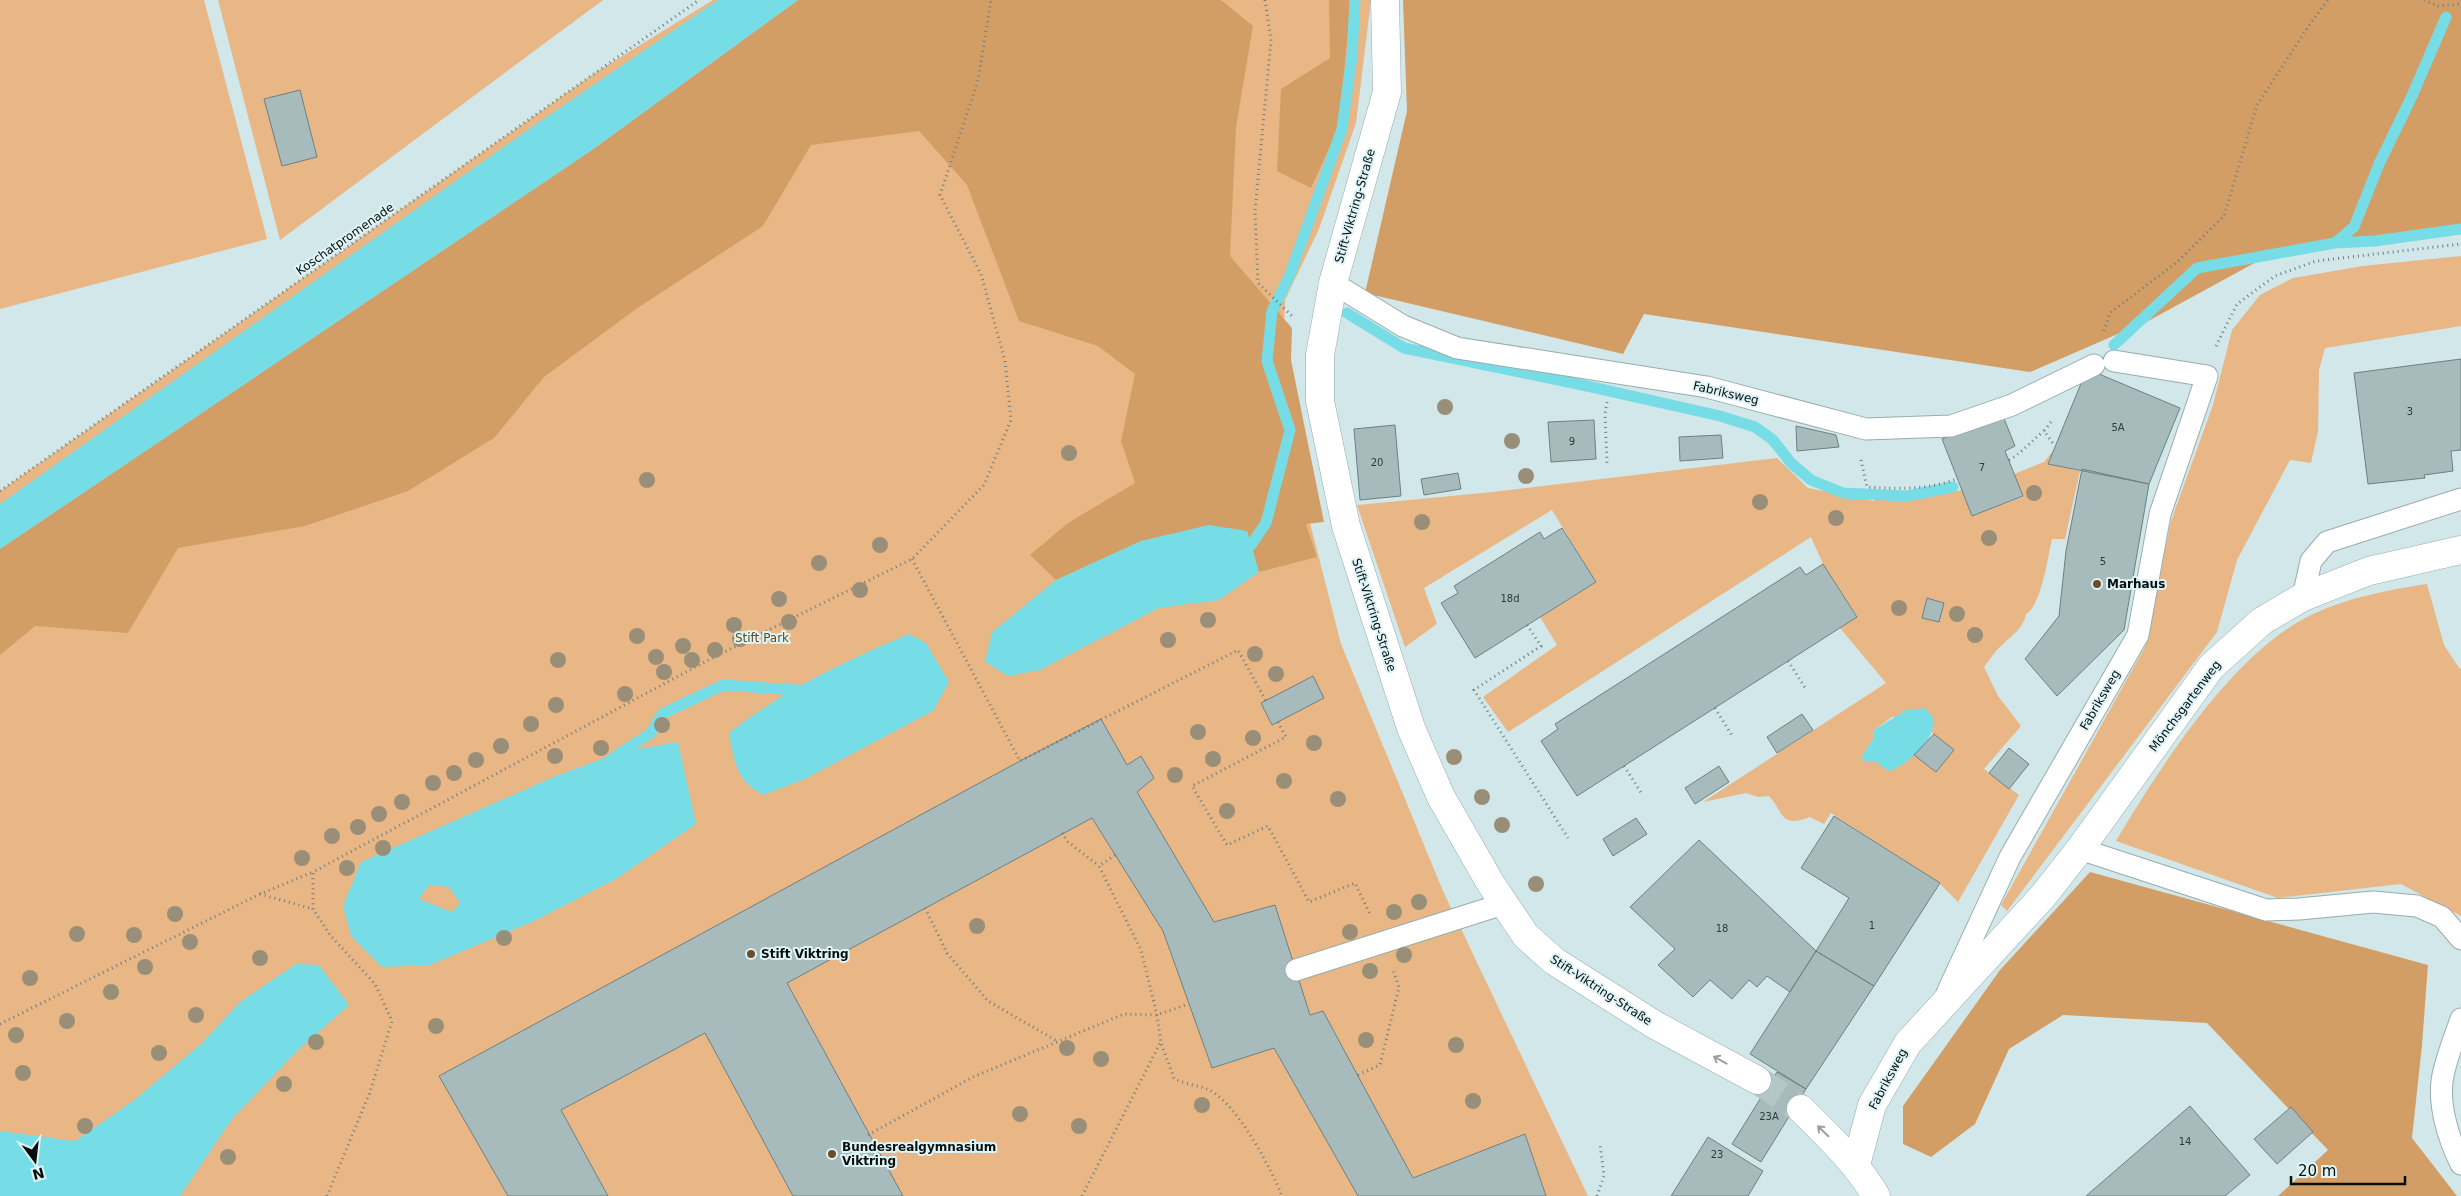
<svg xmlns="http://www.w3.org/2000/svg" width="2461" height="1196" font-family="'DejaVu Sans',sans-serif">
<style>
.green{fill:#e8b785;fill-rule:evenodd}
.forest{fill:#d39e65}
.water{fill:#76dde7;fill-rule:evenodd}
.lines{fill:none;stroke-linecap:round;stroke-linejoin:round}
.stream{stroke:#76dde7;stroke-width:11}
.building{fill:#a7bbbd;stroke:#6d8082}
.minor-tunnel{stroke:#b4c6c8;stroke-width:28;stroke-dasharray:28 14;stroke-linecap:butt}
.service-casing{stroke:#98acae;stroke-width:23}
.minor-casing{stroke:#98acae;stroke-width:29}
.path{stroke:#707e7f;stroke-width:3;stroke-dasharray:1 4;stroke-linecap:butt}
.service{stroke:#fff;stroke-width:21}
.minor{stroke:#fff;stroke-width:28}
.tree{fill:#998e77}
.oneway{stroke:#9c9f9f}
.poi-dot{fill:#714d27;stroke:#dff4f7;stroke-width:2}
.labels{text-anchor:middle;stroke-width:4;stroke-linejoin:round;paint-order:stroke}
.number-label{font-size:10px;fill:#2f393a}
.street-label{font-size:12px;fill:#070e0e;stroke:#dff4f7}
.poi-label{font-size:12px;font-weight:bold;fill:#070e0e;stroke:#dff4f7;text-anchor:start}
.park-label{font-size:12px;fill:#6a451a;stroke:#dff4f7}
</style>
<rect width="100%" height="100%" fill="#d2e7e9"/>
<path class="green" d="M0 0H204L267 239 0 309Z
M218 0H603L280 240Z
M713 0H1371L1356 123 1319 229 1285 300 1281 410 1341 644 1443 891 1588 1196H0V491L598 71Z
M2461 256V326L2325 348 2319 370 2318 431 2311 463 2290 460 2237 560 2217 632 2007 911 2001 905 2145 647 2171 521 2213 405 2232 330 2260 295 2293 278 2363 266Z
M2054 450 2048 464 2080 471 2065 539H2052C2048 557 2041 606 2026 614 2023 629 2012 635 2002 645 1995 651 1990 659 1984 667L1998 696 2021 726 1984 769 2019 795 1958 902 1938 882 1831 813 1824 824 1810 817C1780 829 1784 812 1769 796L1758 797 1746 793 1703 802 1886 683 1840 628 1857 616 1823 564 1811 537 1508 732 1483 697 1557 645 1540 617 1596 582 1552 510 1424 588 1437 624 1405 647 1357 505 1493 492 1777 458 1808 488 1874 501 1877 497 1924 498 1962 490 1972 516 2023 497 2014 474 2044 462ZM1892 717 1933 718 1932 733 1954 750 1936 772 1914 755C1898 765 1879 762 1861 758L1873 739 1874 730Z
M2427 584 2444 645 2459 668 2461 669V916L2401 884 2278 898 2116 841C2160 767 2234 651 2313 614 2350 597 2388 590 2427 584Z"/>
<path class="forest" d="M798 0H1221L1253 26 1236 127 1230 256 1292 328 1291 360 1324 522 1306 524 1317 557 1259 572 1247 531 1141 541 1056 580 1030 555 1068 523 1135 483 1121 441 1135 374 1098 346 1019 321 967 185 919 131 811 145 763 226 636 309 544 377 494 438 408 491 305 526 178 548 128 633 35 626 0 655V549L592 150Z
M1329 0H1351L1339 127 1311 188 1277 171 1281 89 1330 58Z
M1403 0H2461V229L2379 241 2335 243 2260 260 2150 320 2030 372 1644 314 1623 354 1365 293 1407 111Z
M2090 872 2428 965 2422 1045 2412 1138 2457 1196H2278L2328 1150 2207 1023 2063 1015 2009 1049 1975 1124 1931 1157 1903 1144V1106L2000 970Z"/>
<path class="water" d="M718 0H798L592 150 0 549V504L529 129Z
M1209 525 1247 531 1259 572 1219 600 1159 608 1040 670 1008 676 985 662 992 632 1056 580 1141 541Z
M909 634 926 643 949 682 933 711 805 779 763 795C735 780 735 762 729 733 782 691 847 660 909 634Z
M1925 708 1933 718C1933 723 1933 729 1931 734 1925 747 1902 769 1888 771L1876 762H1865L1861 758 1873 739 1874 730 1906 710Z
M678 742 696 824 616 879 532 922 430 965 382 967 351 936 343 906 361 862 556 776 621 752ZM429 885 449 887 460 903 452 912 419 899Z
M296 964 319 965 349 1005 297 1051 232 1119 180 1196H0V1131L75 1141 133 1101 201 1044 240 1002Z"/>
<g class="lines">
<path class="stream" d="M2335 243 2375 241 2461 229
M1347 313 1404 348 1587 386 1720 416 1755 427 1773 440 1791 463 1811 480 1843 493 1907 496 1953 487
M2114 345 2197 268 2335 243 2354 227 2379 164 2412 96 2446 17
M1251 545 1266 523 1290 430 1267 361 1272 311 1289 277 1342 129 1352 56 1355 0
M611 759 651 733 662 714 723 685 810 691"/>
</g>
<path class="building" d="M300 90 317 157 282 166 264 99Z
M2461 359V450L2451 451 2453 471 2424 475 2425 478 2368 484 2354 373Z
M2087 369 2180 408 2149 484 2048 464Z
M2003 416 2015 446 2005 451 2023 496 1972 516 1942 439Z
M1594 420 1596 459 1551 462 1548 422Z
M1395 425 1401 496 1360 500 1354 429Z
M1796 426 1836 435 1839 447 1797 451Z
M1721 435 1723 458 1680 461 1679 437Z
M2082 469 2149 484 2124 630 2057 696 2025 659 2059 616 2066 551Z
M1458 473 1461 489 1424 495 1421 479Z
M1562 528 1596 582 1475 658 1441 603 1458 593 1454 586 1540 532 1544 539Z
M1823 564 1857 617 1577 796 1541 741 1558 729 1555 724 1800 567 1806 575Z
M1927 598 1944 603 1939 622 1922 618Z
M1313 676 1324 698 1272 725 1261 703Z
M1802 714 1813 730 1777 753 1767 737Z
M1101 719 1127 765 1141 756 1154 778 1137 792 1214 922 1275 905 1310 1015 1323 1011 1413 1178 1525 1134 1546 1196H1358L1274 1048 1212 1068 1163 931 1092 818 787 983 903 1196H793L705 1033 561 1110 608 1196H508L439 1076 1020 761Z
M1934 734 1954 750 1936 772 1914 755Z
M2009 748 2029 764 2009 789 1989 773Z
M1719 766 1729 782 1695 804 1685 788Z
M1834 816 1940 883 1874 986 1816 951 1849 898 1801 868Z
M1636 818 1647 834 1613 856 1603 839Z
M1699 840 1816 951 1790 992 1767 976 1757 987 1749 980 1732 999 1710 980 1693 997 1658 965 1675 949 1630 907Z
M1816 951 1874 986 1806 1089 1750 1054Z
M1777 1072 1806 1089 1761 1162 1732 1144Z
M2190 1106 2250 1175 2225 1196H2086Z
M2291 1107 2313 1132 2277 1164 2254 1139Z
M1708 1137 1763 1171 1748 1196H1671Z"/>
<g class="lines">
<path class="minor-tunnel" d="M1757 1080 1801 1109"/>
<g class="service-casing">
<path id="service" d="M1333 283 1403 326 1457 348 1707 387 1866 429 1951 426 2012 405 2094 365
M2303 597 2311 561 2327 542 2461 499
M2080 849 2266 910 2299 909 2373 902 2417 906 2442 917 2461 939
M1296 970 1503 904
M1947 993 2010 857 2138 635 2160 514 2207 376 2114 361
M2461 1019C2455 1036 2448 1054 2444 1071 2436 1100 2448 1138 2461 1164"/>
</g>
<g class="minor-casing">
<path id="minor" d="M1385 0 1387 92 1333 283 1320 355V401L1346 526 1411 728 1441 797 1491 884 1526 936 1554 961 1655 1025 1757 1080
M1801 1109C1829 1137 1856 1162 1876 1196
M1856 1165 1872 1105 1908 1043 2043 896 2080 849 2211 667 2262 621 2303 597 2369 571 2461 550"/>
</g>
<path class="path" d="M1265 0 1271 40 1255 211 1258 283 1292 316
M2424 0 2438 6 2461 4
M2104 331 2110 313 2177 262 2224 216 2257 105 2310 24 2328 0
M2216 346 2237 304 2275 276 2316 261 2461 244
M1607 402 1605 414 1607 464
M2051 422 2044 431 2055 446
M1861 460 1867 487C1898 489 1927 490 1957 479
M2009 460C2023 452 2031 441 2044 431
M0 491 699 0
M912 559 1020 761 1238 650 1266 701
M1527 625 1541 646 1474 690 1568 838
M1788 661 1806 689
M1715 708 1733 737
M1278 722 1286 737 1192 786 1227 845 1268 826 1309 902 1355 883 1370 914
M1624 766 1642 794
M1062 833 1068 842 1099 866
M1115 855 1099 866 1141 950 1157 1015 1161 1043 1174 1078C1185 1085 1200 1085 1211 1091 1238 1106 1271 1168 1282 1196
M260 894 313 909
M925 908 947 953 988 1001 1057 1041
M0 1024 260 894 313 872
M1358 1075 1380 1065 1399 987 1393 970
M868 1135 973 1077 1124 1014 1157 1015 1188 1004
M327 1196 370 1092 392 1021 375 984 330 935 313 909V872L716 656 912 559 984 485 1011 420 1005 361 981 274 940 195 978 80 991 0
M1082 1196 1160 1043
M1597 1196 1604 1176 1600 1144"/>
<use href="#service" class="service"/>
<use href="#minor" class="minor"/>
</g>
<g class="tree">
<circle cx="1445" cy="407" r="8"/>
<circle cx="1512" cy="441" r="8"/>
<circle cx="1069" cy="453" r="8"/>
<circle cx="1526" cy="476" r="8"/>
<circle cx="647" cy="480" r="8"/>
<circle cx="2034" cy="493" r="8"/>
<circle cx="1760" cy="502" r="8"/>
<circle cx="1836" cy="518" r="8"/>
<circle cx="1422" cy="522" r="8"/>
<circle cx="1989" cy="538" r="8"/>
<circle cx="880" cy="545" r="8"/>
<circle cx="819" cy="563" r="8"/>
<circle cx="860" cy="590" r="8"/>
<circle cx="779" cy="599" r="8"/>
<circle cx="1899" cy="608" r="8"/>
<circle cx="1957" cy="614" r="8"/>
<circle cx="1208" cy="620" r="8"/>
<circle cx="789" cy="622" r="8"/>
<circle cx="734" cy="625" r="8"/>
<circle cx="1975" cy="635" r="8"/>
<circle cx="637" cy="636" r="8"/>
<circle cx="740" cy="639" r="8"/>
<circle cx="1168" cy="640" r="8"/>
<circle cx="683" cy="646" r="8"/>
<circle cx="715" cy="650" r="8"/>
<circle cx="1255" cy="654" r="8"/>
<circle cx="656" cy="657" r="8"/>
<circle cx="558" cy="660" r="8"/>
<circle cx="692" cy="660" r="8"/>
<circle cx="664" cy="672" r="8"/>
<circle cx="1276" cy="674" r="8"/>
<circle cx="625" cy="694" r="8"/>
<circle cx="556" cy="705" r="8"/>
<circle cx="531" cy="724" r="8"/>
<circle cx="662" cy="725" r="8"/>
<circle cx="1198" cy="732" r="8"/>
<circle cx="1253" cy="738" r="8"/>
<circle cx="1314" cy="743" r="8"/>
<circle cx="501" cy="746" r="8"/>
<circle cx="601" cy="748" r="8"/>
<circle cx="555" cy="756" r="8"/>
<circle cx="1454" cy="757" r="8"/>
<circle cx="1213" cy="759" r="8"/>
<circle cx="476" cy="760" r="8"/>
<circle cx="454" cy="773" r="8"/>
<circle cx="1175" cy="775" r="8"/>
<circle cx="1284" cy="781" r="8"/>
<circle cx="433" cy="783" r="8"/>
<circle cx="1482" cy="797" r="8"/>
<circle cx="1338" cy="799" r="8"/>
<circle cx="402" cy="802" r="8"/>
<circle cx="1227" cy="811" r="8"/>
<circle cx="379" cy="814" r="8"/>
<circle cx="1502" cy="825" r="8"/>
<circle cx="358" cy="827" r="8"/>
<circle cx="332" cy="836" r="8"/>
<circle cx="383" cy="848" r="8"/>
<circle cx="302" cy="858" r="8"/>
<circle cx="347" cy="868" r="8"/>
<circle cx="1536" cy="884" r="8"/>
<circle cx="1419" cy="902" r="8"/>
<circle cx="1394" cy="912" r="8"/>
<circle cx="175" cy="914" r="8"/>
<circle cx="977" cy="926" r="8"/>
<circle cx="1350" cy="932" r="8"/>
<circle cx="77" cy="934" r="8"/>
<circle cx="134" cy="935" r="8"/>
<circle cx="504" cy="938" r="8"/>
<circle cx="190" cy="942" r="8"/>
<circle cx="1404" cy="955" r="8"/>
<circle cx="260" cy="958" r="8"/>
<circle cx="145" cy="967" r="8"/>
<circle cx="1370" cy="971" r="8"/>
<circle cx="30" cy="978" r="8"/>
<circle cx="111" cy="992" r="8"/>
<circle cx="196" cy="1015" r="8"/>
<circle cx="67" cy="1021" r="8"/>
<circle cx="436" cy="1026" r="8"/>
<circle cx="16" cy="1035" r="8"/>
<circle cx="1366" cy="1040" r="8"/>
<circle cx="316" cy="1042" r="8"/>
<circle cx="1456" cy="1045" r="8"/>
<circle cx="1067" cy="1048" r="8"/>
<circle cx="159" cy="1053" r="8"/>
<circle cx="1101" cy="1059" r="8"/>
<circle cx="23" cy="1073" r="8"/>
<circle cx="284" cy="1084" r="8"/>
<circle cx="1473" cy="1101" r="8"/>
<circle cx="1202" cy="1105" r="8"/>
<circle cx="1020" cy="1114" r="8"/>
<circle cx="85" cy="1126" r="8"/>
<circle cx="1079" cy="1126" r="8"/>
<circle cx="228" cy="1157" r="8"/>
</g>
<defs><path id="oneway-shaft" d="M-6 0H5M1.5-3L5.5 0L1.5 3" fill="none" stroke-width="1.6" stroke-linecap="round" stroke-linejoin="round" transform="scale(1.25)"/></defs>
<g class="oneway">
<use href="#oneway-shaft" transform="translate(1720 1060) rotate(-151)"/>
<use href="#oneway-shaft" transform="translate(1823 1131) rotate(-136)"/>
</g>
<g class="poi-dot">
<circle cx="2097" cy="584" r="5"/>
<circle cx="751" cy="954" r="5"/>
<circle cx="832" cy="1154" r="5"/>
</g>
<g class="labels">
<g class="number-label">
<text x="2410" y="415">3</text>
<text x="2118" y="431">5A</text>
<text x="1572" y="445">9</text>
<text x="1377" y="466">20</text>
<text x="1982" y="471">7</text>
<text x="2103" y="565">5</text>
<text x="1510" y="602">18d</text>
<text x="1872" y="929">1</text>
<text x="1722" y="932">18</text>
<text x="1769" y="1120">23A</text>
<text x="2185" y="1145">14</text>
<text x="1717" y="1158">23</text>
</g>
<g class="street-label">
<text transform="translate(1355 206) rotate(-74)" y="4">Stift-Viktring-Straße</text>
<text transform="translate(345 239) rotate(-35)" y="4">Koschatpromenade</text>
<text transform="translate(1726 393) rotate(13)" y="4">Fabriksweg</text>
<text transform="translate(1374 615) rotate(72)" y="4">Stift-Viktring-Straße</text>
<text transform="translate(2100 700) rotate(-60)" y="4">Fabriksweg</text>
<text transform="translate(2185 706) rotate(-53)" y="4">Mönchsgartenweg</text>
<text transform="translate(1601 990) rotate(33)" y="4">Stift-Viktring-Straße</text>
<text transform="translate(1888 1079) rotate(-62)" y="4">Fabriksweg</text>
</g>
<g class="poi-label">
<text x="2107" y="588">Marhaus</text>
<text x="761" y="958">Stift Viktring</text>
<text x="842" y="1151">Bundesrealgymnasium<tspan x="842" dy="14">Viktring</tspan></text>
</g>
<g class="park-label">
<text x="762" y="642">Stift Park</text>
</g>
</g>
<g transform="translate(35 1161) rotate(165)" stroke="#dff4f7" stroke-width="4" paint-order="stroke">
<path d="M0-4L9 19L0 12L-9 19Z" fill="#070e0e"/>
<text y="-8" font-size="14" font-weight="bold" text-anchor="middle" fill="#070e0e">N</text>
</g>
<path d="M2291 1176v8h114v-8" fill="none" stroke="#070e0e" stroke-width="2.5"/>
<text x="2298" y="1176" font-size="15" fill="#070e0e" stroke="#dff4f7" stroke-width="4" paint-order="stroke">20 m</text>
</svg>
